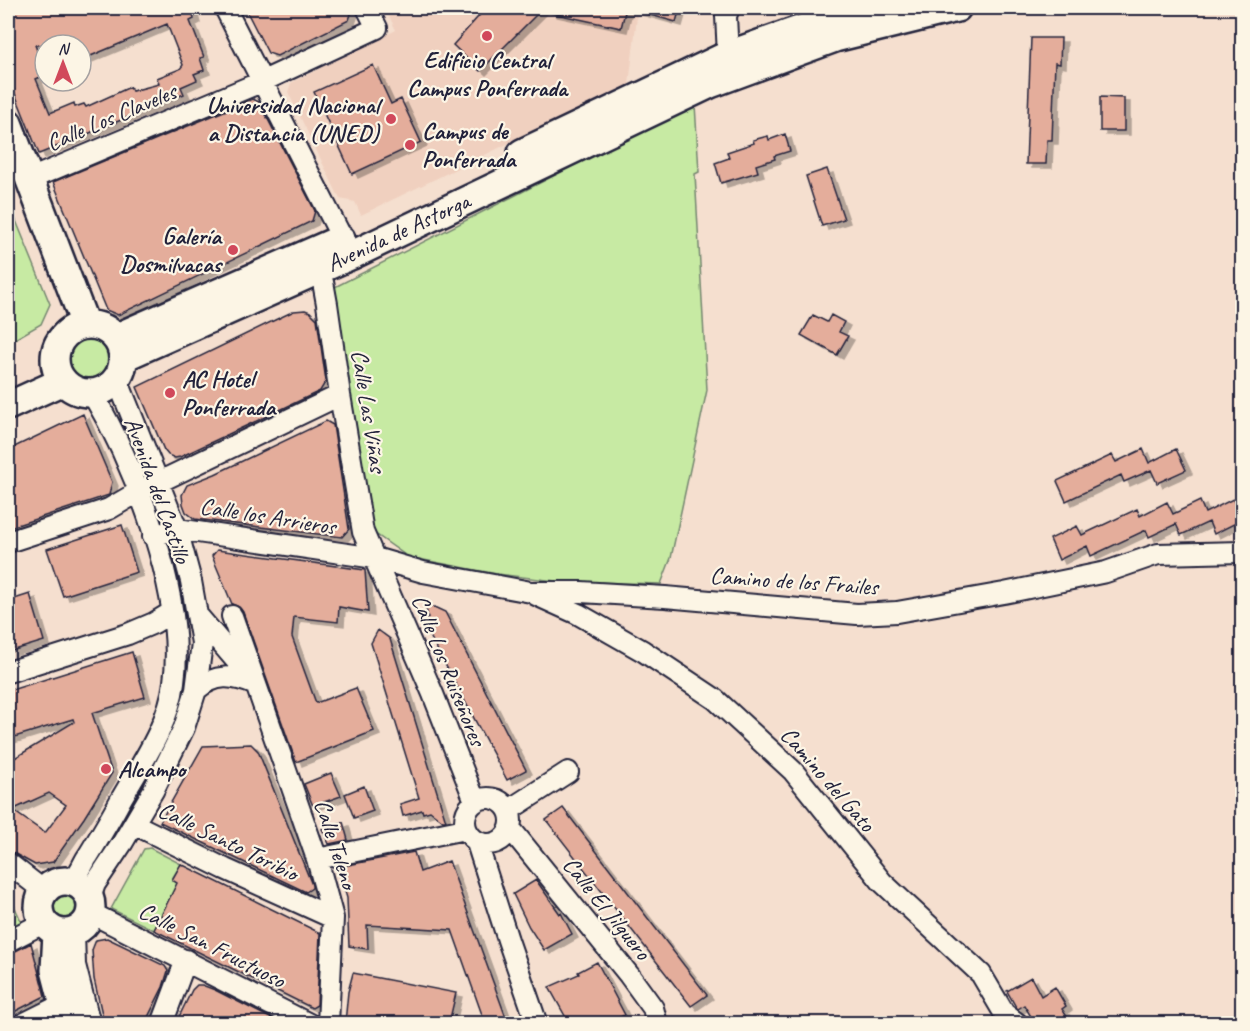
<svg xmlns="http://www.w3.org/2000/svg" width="1250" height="1031" font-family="Caveat,sans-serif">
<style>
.built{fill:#f0d0bf}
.green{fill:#c7eaa3;stroke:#74866f;stroke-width:1.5}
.building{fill:#e4ad9b;stroke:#22223b;stroke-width:1.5;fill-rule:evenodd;filter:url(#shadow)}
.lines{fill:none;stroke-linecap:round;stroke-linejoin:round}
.street-casing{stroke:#22223b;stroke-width:24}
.secondary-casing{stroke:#22223b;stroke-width:32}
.street{stroke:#fcf5e5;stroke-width:20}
.secondary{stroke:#fcf5e5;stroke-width:27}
.poi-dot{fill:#d1495b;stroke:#fcf5e5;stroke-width:2}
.labels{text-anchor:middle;stroke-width:4.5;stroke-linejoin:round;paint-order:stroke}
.poi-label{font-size:24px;font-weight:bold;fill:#22223b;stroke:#fcf5e5;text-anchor:start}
.street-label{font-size:24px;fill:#22223b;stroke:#fcf5e5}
</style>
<defs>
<filter id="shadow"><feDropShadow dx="6" dy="4" stdDeviation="0" flood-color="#0004"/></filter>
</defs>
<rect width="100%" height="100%" fill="#f5dfcf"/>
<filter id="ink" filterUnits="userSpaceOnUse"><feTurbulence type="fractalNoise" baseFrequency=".0167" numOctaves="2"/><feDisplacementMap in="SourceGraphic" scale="12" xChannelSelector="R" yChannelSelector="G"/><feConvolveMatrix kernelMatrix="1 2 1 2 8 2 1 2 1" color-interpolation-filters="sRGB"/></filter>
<g filter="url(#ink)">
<path class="built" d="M385 8H638L629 85 361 215 355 202 340 199 288 92 291 83 396 30Z"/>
<path class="green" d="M695 104 699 172 695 174 707 390 671 558 661 584 556 581 497 574 408 557 370 530 329 290Z
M8 201 50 304 41 324 8 343Z
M66 359a23 23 0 1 1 46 0a23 23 0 1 1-46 0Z
M150 848 181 864 172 879 181 884 154 930 111 909 144 849Z
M8 892 31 943 8 955Z
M53 907a12 12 0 1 1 24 0a12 12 0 1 1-24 0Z"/>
<path class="building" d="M22 8H191L194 19 190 21 204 57 200 58 204 70 194 74 197 80 181 87 184 94 39 154 8 76V13ZM167 24 183 65 180 69 157 78 159 84 132 91 130 87 86 107 84 104 75 107 74 103 50 113 36 79 45 75V71L35 45H81V60Z
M245 8H353L349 20 277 56 268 53Z
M486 8H543L480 71 453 45Z
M551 8H626L621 28 551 13Z
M637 8H680L676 22 636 11Z
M1031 38H1061L1060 64 1055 63 1052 140H1047L1046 164H1026Z
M373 65 391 104 401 99 421 142 352 174 314 92Z
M1100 97 1124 98V131H1100Z
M253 99 259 102 315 211 312 221 118 315 106 310 53 182Z
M785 134 790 151 774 156 775 159 756 165 758 172 721 183 715 163 729 158 727 152 754 143 753 140 768 136 769 140Z
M827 169 844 219 822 226 806 176Z
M305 310 310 312 317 319 326 381 320 391 180 457 175 458 168 455 164 450 137 387 275 320 294 311Z
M813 315 827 322 831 315 844 322 839 332 848 336 837 355 801 335Z
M83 414 112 482 109 495 8 528V450Z
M326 421 333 425 349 529 342 537 195 519 186 512 183 504 182 495 187 485 215 474Z
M1143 449 1149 463 1176 449 1186 470 1157 483 1151 470 1124 482 1121 475 1066 501 1057 481 1112 455 1116 462Z
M1233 499 1242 520 1214 534 1209 522 1181 535 1176 524 1149 537 1146 530 1091 556 1087 546 1059 560 1050 539 1077 526 1082 535 1137 509 1140 516 1167 502 1173 514 1200 501 1205 513Z
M122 525 137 572 63 596 47 549Z
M217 550 365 570 368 612 339 607 338 622 294 617 292 637 316 703 356 688 374 731 296 762 243 612 239 607 232 604 212 556Z
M30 594 44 641 8 652V601Z
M434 607 445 612 526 770 507 780 422 621 428 618 426 608Z
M378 630 390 639 446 821H443L430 811 423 813 422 810 403 816 400 804 419 798 371 643Z
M132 652 145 697 92 713 112 773 84 818 53 862 35 865 8 850V762L74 722 73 719 8 739V691ZM49 793 66 805 45 833 12 810Z
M251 744 258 751 312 885V888L306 892 160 822 203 746Z
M331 773 341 796 313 806 304 784Z
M364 786 373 811 354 818 345 794Z
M563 808 707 995 691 1006 546 820Z
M343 822 348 840 329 844 322 829Z
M414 852 420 872 449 861 508 1023H485L452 930 367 925 368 949 349 946 347 898 338 867Z
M181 864 320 933 317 1005 312 1008 154 930 177 883 172 880Z
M536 880 560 914 561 913 572 934 544 950 529 927 513 894Z
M107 938 165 966 168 971 163 987 145 1023H104L94 979 92 950 96 940Z
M31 943 45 996 8 1015V955Z
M597 962 625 1015 607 1023H569L549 987 579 974 578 972Z
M353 973 456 993 449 1023H345L348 992Z
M1031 977 1041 996 1055 987 1066 1006 1062 1009 1071 1023H1035L1024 1005 1018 1009 1016 1007 1007 991Z
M197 985H202L215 990 280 1023H176L192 990Z"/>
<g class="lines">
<g class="street-casing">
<path id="street" d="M225 8 342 238
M728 55 726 16 729 8
M30 179 261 82 377 28 367 8
M313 272 323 282 327 304 340 395 363 532 433 694 475 801
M153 536 177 529 375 558 423 572 531 592H581L665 597 857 614 897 612 1004 593 1106 572 1158 554 1242 552
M8 542 109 509 138 492 340 395
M536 595 578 614 643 651 715 699 793 771 882 882 981 974 1004 1013 1018 1024
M198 616 245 671
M232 616 317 859 333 918 328 1024
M8 672 128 634 154 623 172 612
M196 690C216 673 232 675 256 685
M465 821a23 23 0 1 1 46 0a23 23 0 1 1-46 0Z
M509 810 568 772
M134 824 225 869 333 918
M510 828 629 975 653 1008 657 1024
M477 843 508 940 537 1024
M317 859 465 829
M8 863 44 891
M63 881C67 879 73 878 76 875 81 871 84 861 88 856 99 838 110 820 120 801 141 764 169 725 174 682 186 597 135 466 92 393
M90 898 95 884 123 842 153 791 184 728 196 690 202 643 191 581 177 529 117 379
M91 913 309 1024
M74 932 75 965 90 1024
M8 941 43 923
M23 1024 63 1004
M162 1024 186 960"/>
</g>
<g class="secondary-casing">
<path id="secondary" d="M8 123 85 324
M522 153 728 55 830 19 875 8
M55 359a34 34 0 1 1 68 0a34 34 0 1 1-68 0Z
M117 337 341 239
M124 357 350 256 710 84 835 38 957 8
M8 406 63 381
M39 907a26 26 0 1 1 52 0a26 26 0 1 1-52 0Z
M57 933 55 970 69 1024"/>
</g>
<use href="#street" class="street"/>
<use href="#secondary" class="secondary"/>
</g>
</g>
<g class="poi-dot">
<circle cx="487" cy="36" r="6"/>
<circle cx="391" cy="119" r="6"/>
<circle cx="410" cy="145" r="6"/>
<circle cx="233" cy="250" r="6"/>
<circle cx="170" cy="393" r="6"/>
<circle cx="106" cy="769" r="6"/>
</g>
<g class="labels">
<g class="poi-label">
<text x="487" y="68" text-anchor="middle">Edificio Central<tspan x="487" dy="28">Campus Ponferrada</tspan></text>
<text x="379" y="113" text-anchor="end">Universidad Nacional<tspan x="379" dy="28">a Distancia (UNED)</tspan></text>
<text x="422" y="139">Campus de<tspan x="422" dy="28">Ponferrada</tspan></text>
<text x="221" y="244" text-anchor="end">Galería<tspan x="221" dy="28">Dosmilvacas</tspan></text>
<text x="182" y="387">AC Hotel<tspan x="182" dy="28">Ponferrada</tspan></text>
<text x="118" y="777">Alcampo</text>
</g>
<g class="street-label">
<text transform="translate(111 117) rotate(-23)" y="8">Calle Los Claveles</text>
<text transform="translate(398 232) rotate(-25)" y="8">Avenida de Astorga</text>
<text transform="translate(369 411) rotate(81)" y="8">Calle Las Viñas</text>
<text transform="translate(158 490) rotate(70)" y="8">Avenida del Castillo</text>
<text transform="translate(268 516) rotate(9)" y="8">Calle los Arrieros</text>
<text transform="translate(794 581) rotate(4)" y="8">Camino de los Frailes</text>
<text transform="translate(449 670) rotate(68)" y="8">Calle Los Ruiseñores</text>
<text transform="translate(828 779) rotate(49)" y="8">Camino del Gato</text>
<text transform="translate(228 841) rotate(26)" y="8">Calle Santo Toribio</text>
<text transform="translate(336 844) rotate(72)" y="8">Calle Teleno</text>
<text transform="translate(607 908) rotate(51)" y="8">Calle El Jilguero</text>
<text transform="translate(212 945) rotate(27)" y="8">Calle San Fructuoso</text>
</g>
</g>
<rect width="1250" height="1031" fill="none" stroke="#fcf5e5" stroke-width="30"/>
<rect x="15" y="15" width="1220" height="1001" fill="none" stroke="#22223b" stroke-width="2" filter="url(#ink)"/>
<g transform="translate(63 63)"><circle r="28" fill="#fcf5e5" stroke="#a5a1a1" stroke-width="1.5"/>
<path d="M0-4.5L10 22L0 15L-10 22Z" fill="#d1495b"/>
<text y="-9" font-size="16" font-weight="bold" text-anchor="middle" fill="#22223b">N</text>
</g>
</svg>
